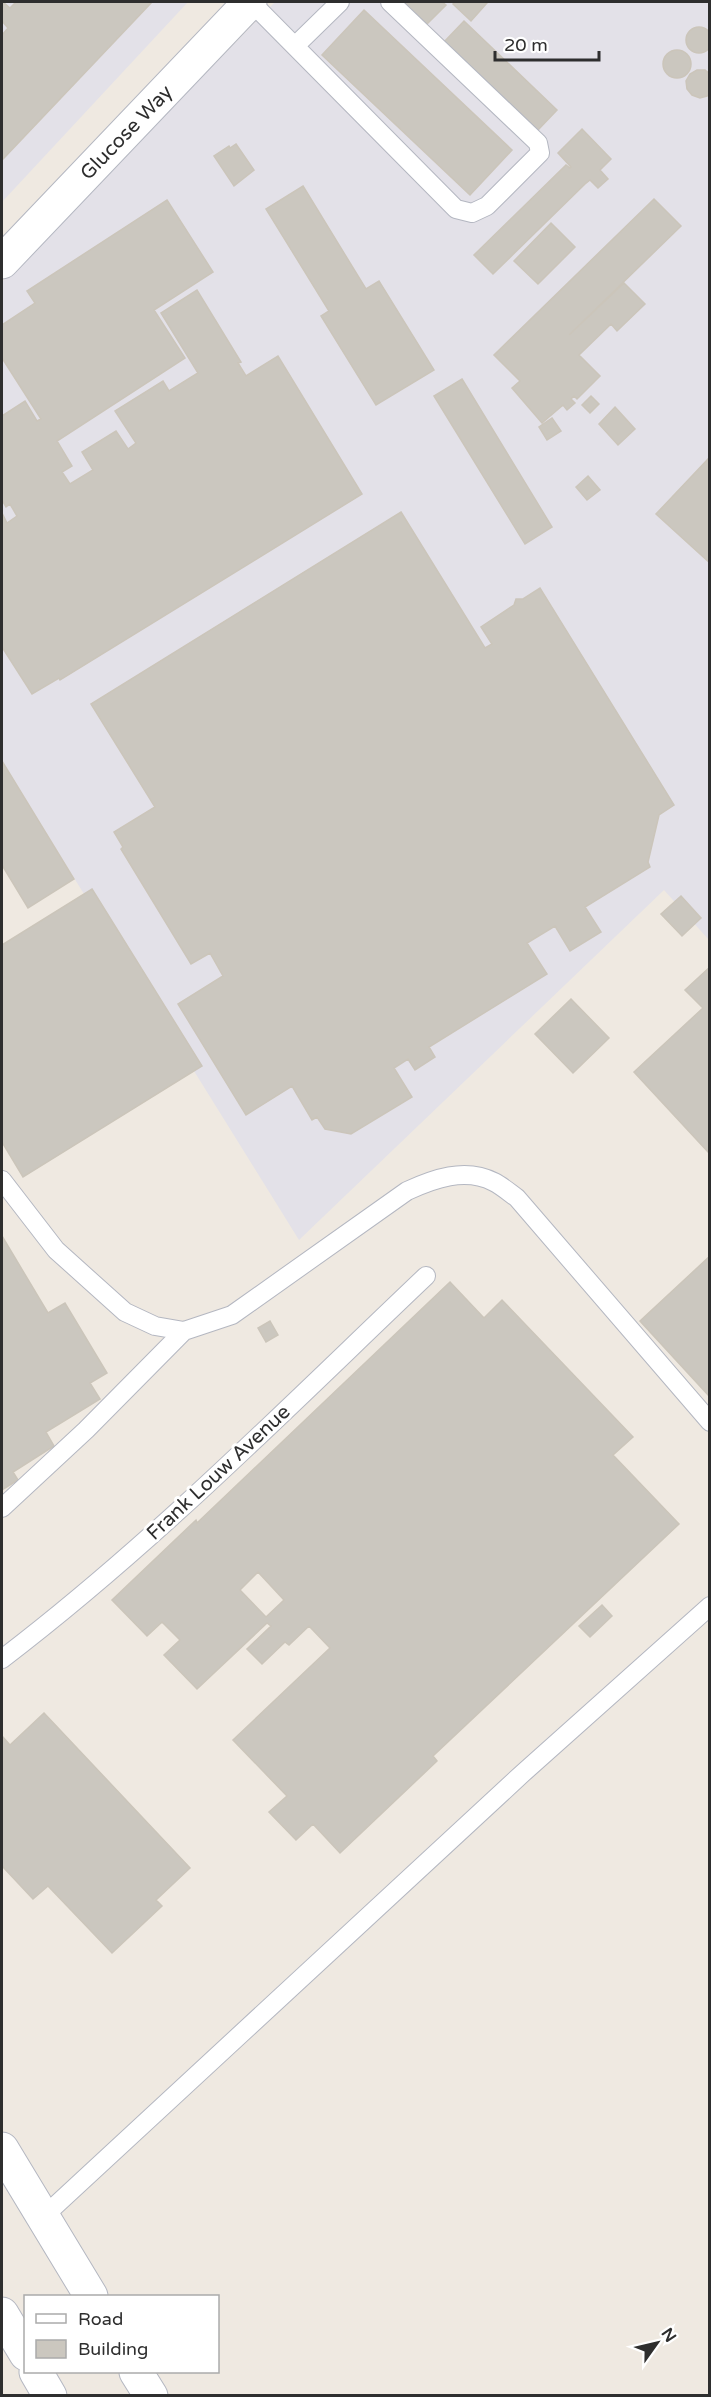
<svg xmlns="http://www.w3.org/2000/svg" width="711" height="2397" font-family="'Varela Round',sans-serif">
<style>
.industrial{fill:#e3e1e8}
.building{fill:#cbc7bf;stroke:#cbc5ba;stroke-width:1.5;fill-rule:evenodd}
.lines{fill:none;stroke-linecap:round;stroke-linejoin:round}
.lane-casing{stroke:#b4b7c1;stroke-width:20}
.street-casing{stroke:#b4b7c1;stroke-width:35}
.secondary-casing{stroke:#b4b7c1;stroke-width:35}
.lane{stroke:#fff;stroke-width:18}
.street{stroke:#fff;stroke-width:33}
.secondary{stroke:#fff;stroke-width:33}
.labels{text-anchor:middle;stroke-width:6;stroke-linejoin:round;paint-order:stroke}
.street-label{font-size:20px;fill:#2e2e2e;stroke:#fff}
</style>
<rect width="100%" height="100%" fill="#efe9e1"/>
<path class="industrial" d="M2 2H188L2 202Z
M275 2H709V940L664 890 299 1240 2 762V282Z"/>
<path class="building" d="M3 2 10 8 16 2H152L2 160V35L8 28 2 21Z
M403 2H442L446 5 427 24Z
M455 2H485L487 3 471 21 453 4Z
M364 10 512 150 470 195 322 55Z
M464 21 557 110 538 130 444 42Z
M686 40a13 13 0 1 1 26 0a13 13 0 1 1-26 0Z
M663 64a14 14 0 1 1 28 0a14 14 0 1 1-28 0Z
M697 70H705L710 74V94L707 96 700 98 692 95 687 89 686 81 690 74Z
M582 129 611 159 600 170 608 179 598 188 590 180 585 184 493 274 474 255 566 165 570 168 571 167 558 153Z
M236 144 254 170 234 186 214 156 229 146 230 148Z
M303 186 366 289 379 281 434 370 376 405 321 316 329 311 266 209Z
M654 199 681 226 569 335 624 283 645 304 617 331 611 324 579 355 600 376 577 399 574 396 571 399 575 403 567 410 563 405 542 423 512 388 520 381 494 355Z
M167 200 213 272 154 310 185 358 57 441 72 466 62 472 70 484 93 470 82 452 116 431 128 449 136 443 115 411 163 381 169 391 198 373 161 313 197 290 241 362 238 363 246 376 278 356 362 494 60 680 59 678 32 694 2 647V513L7 523 17 516 10 504 6 507 2 500V416L25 401 37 421 41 419 2 358V325L35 303 27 291Z
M551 223 575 247 538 284 514 261Z
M462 379 552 527 525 544 434 396Z
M591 396 599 404 590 413 582 405Z
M615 407 635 429 618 445 599 424Z
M552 418 561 431 547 440 539 427Z
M710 457V563L656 514Z
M588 476 600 490 587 500 576 487Z
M401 512 485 648 492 644 481 627 514 605 516 599H523L540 588 674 805 659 815 648 862 650 867 585 907 601 932 570 951 555 926 527 943 547 974 429 1047 435 1057 415 1070 408 1059 394 1068 412 1097 351 1134 325 1129 317 1117 312 1120 292 1086 246 1115 178 1004 223 976 210 953 191 964 121 849 123 847 114 832 155 807 91 704Z
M2 761 74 879 28 908 2 865Z
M92 889 202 1066 23 1177 2 1142V945Z
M681 896 701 918 682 936 661 914Z
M710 967V1154L634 1072 703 1008 685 990Z
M571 999 609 1038 573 1073 535 1034Z
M2 1236 48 1313 65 1303 107 1373 90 1383 100 1399 46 1432 54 1446 13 1472 18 1480 2 1490Z
M710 1256V1397L640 1321Z
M450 1282 484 1318 502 1300 633 1437 613 1455 679 1524 433 1756 437 1761 340 1853 313 1824 296 1840 269 1812 287 1796 233 1740 330 1648 309 1626 289 1645 285 1642 262 1664 247 1649 271 1626 267 1623 197 1689 164 1655 180 1640 162 1622 147 1636 112 1600 196 1520 197 1523ZM258 1572 284 1600 266 1617 240 1590Z
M270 1321 278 1335 266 1342 258 1328Z
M602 1605 612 1616 590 1637 579 1626Z
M44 1713 190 1868 156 1900 162 1906 112 1953 48 1886 33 1899 2 1866V1736L10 1745Z"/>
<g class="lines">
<g class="lane-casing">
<path id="lane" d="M251 2 456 209 472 213 487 206 540 153 538 143 390 2
M295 46 340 2
M2 1180 56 1250 125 1312 155 1326 184 1331 232 1315 407 1191C433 1179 465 1167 494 1182 502 1186 510 1193 517 1198L710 1422
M2 1508 86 1430 184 1331
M2 1659C153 1544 288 1407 426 1276
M43 2217 523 1773 710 1606"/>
</g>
<g class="street-casing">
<path id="street" d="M2 262 250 2
M2 2314 26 2354
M36 2372 50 2396"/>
</g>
<g class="secondary-casing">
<path id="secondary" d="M2 2149 91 2296
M136 2372 151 2396"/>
</g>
<use href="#lane" class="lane"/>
<use href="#street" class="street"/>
<use href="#secondary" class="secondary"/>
</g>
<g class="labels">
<g class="street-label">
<text transform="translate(126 132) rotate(-46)" y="7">Glucose Way</text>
<text transform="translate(218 1472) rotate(-43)" y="7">Frank Louw Avenue</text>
</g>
</g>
<rect width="711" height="2397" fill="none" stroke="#2e2e2e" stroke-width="6"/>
<rect x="24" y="2295" width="195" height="78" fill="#ffffff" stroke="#ababab" stroke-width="1.5"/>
<rect x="36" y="2314" width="30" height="9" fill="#ffffff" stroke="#ababab" stroke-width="1.5"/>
<text x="78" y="2325" font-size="18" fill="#2e2e2e">Road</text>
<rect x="36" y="2340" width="30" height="18" fill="#cbc7bf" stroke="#ababab" stroke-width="1.5"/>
<text x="78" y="2355" font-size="18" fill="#2e2e2e">Building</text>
<g transform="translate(657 2343) rotate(56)" stroke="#ffffff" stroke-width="4.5" paint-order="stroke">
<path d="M0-4.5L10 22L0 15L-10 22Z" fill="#2e2e2e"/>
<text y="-9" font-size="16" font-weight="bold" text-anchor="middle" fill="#2e2e2e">N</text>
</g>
<path d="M495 51v9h104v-9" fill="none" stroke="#2e2e2e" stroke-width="3"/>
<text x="504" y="51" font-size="18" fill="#2e2e2e" stroke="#ffffff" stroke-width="4.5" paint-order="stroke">20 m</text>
</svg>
